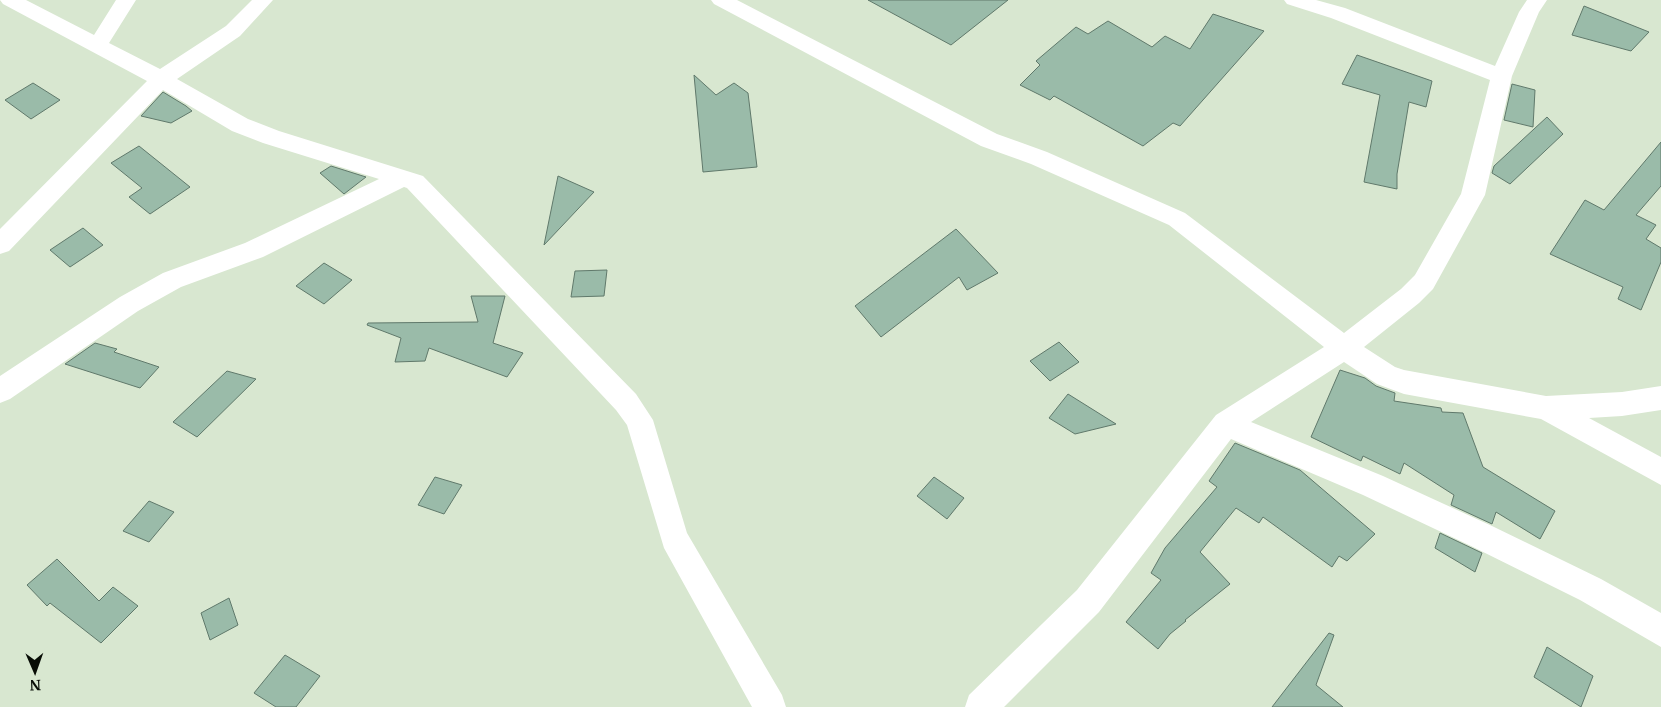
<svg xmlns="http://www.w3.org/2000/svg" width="1661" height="707" font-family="Merriweather,serif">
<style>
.building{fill:#9abba9;stroke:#60796b}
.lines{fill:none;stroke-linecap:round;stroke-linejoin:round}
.street{fill:#fff;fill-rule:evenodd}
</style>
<rect width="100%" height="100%" fill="#d8e7d0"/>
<path class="building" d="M868 0H1008L951 45Z
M1584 6 1649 32 1631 51 1572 35Z
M1213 14 1264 31 1180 126 1173 123 1143 146 1054 96 1050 100 1020 85 1040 65 1036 61 1076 27 1088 34 1108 21 1152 47 1165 36 1190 49Z
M1357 55 1432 81 1426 107 1409 102 1397 174V189L1364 182 1380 95 1342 84Z
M694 75 716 95 734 83 748 93 757 167 703 172Z
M33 83 60 100 31 119 5 100Z
M1512 84 1535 90 1533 127 1504 120Z
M163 92 186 106 192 111 171 123 141 116Z
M1547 117 1563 134 1510 184 1492 173 1494 166Z
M1661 142V186L1636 215 1656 225 1646 239 1661 248V262L1641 310 1618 299 1623 287 1550 254 1585 200 1604 210Z
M139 146 190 187 150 214 129 197 142 188 111 163Z
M331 166 366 177 344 194 320 173Z
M558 176 594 192 544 245Z
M83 228 103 245 70 267 50 250Z
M956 229 998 273 967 290 959 277 881 337 855 306Z
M324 263 352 280 324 304 296 286Z
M607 270 604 296 571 297 575 271Z
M471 296H505L493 343 523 353 507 377 429 348 425 361 395 362 401 338 367 325 368 323 478 322Z
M1059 342 1079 362 1050 381 1030 361Z
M95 343 117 349 114 352 159 367 140 388 65 364Z
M1340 370 1365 378 1376 386 1395 393 1394 401 1441 408 1442 412 1463 413 1483 467 1555 511 1540 539 1496 512 1492 524 1451 505 1454 495 1404 463 1400 474 1363 456 1361 461 1311 437Z
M227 371 256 379 197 437 173 422Z
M1068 394 1116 424 1075 434 1049 418Z
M1235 443 1300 470 1375 534 1347 561 1339 556 1332 567 1263 517 1259 523 1236 508 1200 552 1230 584 1185 620 1186 621 1170 634 1158 649 1126 622 1161 580 1151 573 1165 548 1217 487 1209 481Z
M435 477 462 485 444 514 418 505Z
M934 477 964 498 947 519 917 496Z
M149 501 174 512 149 542 123 531Z
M1440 533 1482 553 1475 572 1435 548Z
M57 559 99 601 113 587 138 606 101 643 50 603 47 606 27 585Z
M229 598 238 625 210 640 201 613Z
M1329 633 1334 635 1316 685 1343 707H1272Z
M1547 647 1593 676 1581 707 1534 677Z
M285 655 320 676 296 707H276L254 693Z"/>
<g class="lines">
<path class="street" d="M0 0H26L94 35 116 0H136L109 43 160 69 226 26 252 0H273L240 36 177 79 248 119 279 131 423 176 636 394 653 420 687 533 782 695 786 707H752L664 548 627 425 616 410 407 188 404 187 263 257 181 287 138 311 10 399 0 403V376L120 297 163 273 245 243 379 179 263 143 232 131 163 90 9 251 0 254V229L147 81 3 4Z
M711 0H737L997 134 1047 152 1185 213 1344 333 1401 289 1415 275 1461 194 1490 80 1331 18 1287 4 1284 0H1316L1345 8 1495 66 1519 12 1527 0H1547L1539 12 1512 76 1485 195 1433 289 1419 303 1364 347 1395 367 1404 370 1546 396 1622 392 1661 386V410L1622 416 1589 418 1661 457V485L1541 419 1404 394 1377 384 1344 362 1251 422 1383 476 1492 526 1601 579 1661 613V647L1580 600 1471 546 1363 495 1231 439 1099 612 1004 707H965L969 695 1077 590 1216 415 1324 347 1169 225 1031 164 981 146 714 4Z"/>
</g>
<g transform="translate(35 672) rotate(178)" stroke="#d8e7d0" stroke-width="4" paint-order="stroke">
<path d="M0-4L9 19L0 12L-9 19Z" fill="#080d06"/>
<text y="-8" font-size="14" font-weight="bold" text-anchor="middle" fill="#080d06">N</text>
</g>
</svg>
